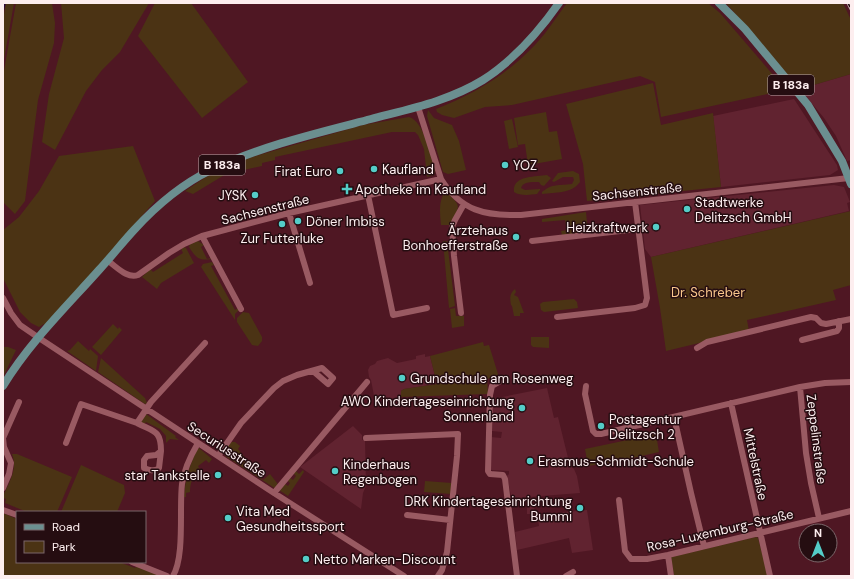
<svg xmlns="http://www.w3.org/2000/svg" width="854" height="579" font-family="'DM Sans',sans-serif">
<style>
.built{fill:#612330}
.green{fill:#4b3314}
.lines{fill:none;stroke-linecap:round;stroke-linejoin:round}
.stream{stroke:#290a39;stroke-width:1.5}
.minor{stroke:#995a62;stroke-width:6}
.major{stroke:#6b8f90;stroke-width:8}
.rail-casing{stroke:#c8acb1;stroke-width:3}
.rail{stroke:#250d11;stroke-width:1.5;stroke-dasharray:4.5;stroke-linecap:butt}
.poi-dot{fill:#54cdc8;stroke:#250d11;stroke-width:1.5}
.labels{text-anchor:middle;stroke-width:3;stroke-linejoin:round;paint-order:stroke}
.shield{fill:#250d11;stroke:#bcaaac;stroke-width:1}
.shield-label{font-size:12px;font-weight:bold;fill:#fdeeef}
.poi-label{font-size:13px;fill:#fdeeef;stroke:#250d11;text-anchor:start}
.street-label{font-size:13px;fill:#fdeeef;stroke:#250d11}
.park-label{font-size:13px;fill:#fac88d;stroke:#250d11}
</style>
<rect width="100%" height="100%" fill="#4f1723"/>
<path class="built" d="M851 74V160L847 161 836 136 824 118 800 89Z
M794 99 837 165 838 170 830 175 721 187 713 116Z
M834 185 844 187 850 202 847 203 849 211 651 257 645 249 640 205Z
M425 354V357L430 356 437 384 404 389 401 391V397L375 401 371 380 369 377 368 370 370 366 375 364 377 361 388 358 397 363 416 359V356Z
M547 388 554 418 558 417 570 466 574 469 577 476 580 493 516 498 511 496 507 476 509 474V471L490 470 491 437 501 438 502 432 492 431V399Z
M353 426 362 435V440H365L366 486 363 493 361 509 300 467Z
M527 506H534L535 515 587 510 593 550 572 553 569 538 517 550 515 532 539 526 538 518H531L530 514H527Z"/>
<path class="green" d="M6 3H14L3 65V20Z
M16 3H52L55 23 54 43 38 100 25 201 15 214 3 202V76Z
M61 3H149L120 52 102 70 86 91 55 150 42 142 49 94 64 38Z
M155 3H191L248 82 202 118 138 36Z
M567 3H708L720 13 786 90 661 117 655 82 640 76 512 105 485 107 454 118 442 115 437 112 436 109C470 96 503 77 529 51 544 37 555 19 567 3Z
M726 3H843L851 20V74L800 89Z
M653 83 661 125 713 113 721 187 587 201 583 164 566 104Z
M428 110 434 118 452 125 459 141 466 170 448 174 443 172 427 116Z
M546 112 549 132 557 131 562 159 528 165 525 144 518 145 514 118Z
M409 117C424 121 432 158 435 171L434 175 427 177 424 149 418 135 415 132H392L275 157V160L262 163V166L226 174 193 194 185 191 206 177 249 158 363 125Z
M512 119 518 147 509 149 504 121Z
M133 146 155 201 45 326 44 324 39 327 31 323 20 312 3 278V230L19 217 39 191 59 156Z
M573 171 579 174 580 182C571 194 556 192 542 194V192C553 183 558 186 572 184L574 180 573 177H563L554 182 552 181 558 173Z
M547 175 551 178 544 186 541 185 539 182C533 182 523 181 521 188L525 190 540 189V190L537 194C530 195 520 196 514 192 512 175 536 177 547 175Z
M446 191C463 209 459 203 451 225H441C440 215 438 199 446 191Z
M851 211V285L833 290 836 300 747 320 749 331 666 351 660 308 651 257Z
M586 212 588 233 562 235 561 231 567 230 565 220 542 222V219Z
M198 241 204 245 201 247 207 259 211 258V259C199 261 196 258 189 247L190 244Z
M443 241H447L455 306 449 308Z
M184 247 186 248 194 263 161 283 157 289 142 277 150 269 153 272 183 253 181 249Z
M212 262 214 265 211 266 235 310 238 308 239 310 235 314V320L201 267 203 264Z
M515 289 516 292 514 295 518 297 524 313H520V316H514L512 306 511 305C510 298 509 294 515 289Z
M574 299 577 302 578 308 544 312 541 310 540 304 543 302Z
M455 308 456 316H464V326L452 328 450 309Z
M243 312 249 313 262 337V341L258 346 252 345 237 322V318Z
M113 324 118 329 119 327 122 330 101 355 92 347Z
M531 337H549V348L533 347 531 345Z
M78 341 89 351 90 349 98 356 96 371 67 351 70 350Z
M483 342 484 346 489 345 498 374 496 377 487 379 488 394 401 397V391L404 389 437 384 430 356Z
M3 347H8L16 350 3 377Z
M101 358 145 398 147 403 145 404 98 372Z
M146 414 176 436 175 437 179 440 170 439 166 443V436L160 429 146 422 144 425 141 423V419Z
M656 434 659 452 620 461 588 466 585 449Z
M232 442H235L240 446 238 449 263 480 270 474 277 483 278 486 276 489 225 456V451L230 443Z
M199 448 212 459 209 463 206 460 198 466 200 470C193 476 190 482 190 492L186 493V497H184C185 479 190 465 197 449Z
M12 454H17L72 477 57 512H27L5 503 6 499 3 498V496C9 483 18 469 12 454Z
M81 465 124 485 125 493 117 512H61Z
M295 470 299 474 303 470 304 472 288 496 279 490 284 483 288 486 290 483 287 480 289 477 293 480 296 476 293 473Z
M425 481 452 483 451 494 424 492Z
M3 513 17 519V562H119L135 568 137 566 162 576H3Z
M756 537 758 538 768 576H674L671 557Z"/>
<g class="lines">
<path class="stream" d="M3 11 5 3"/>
<path class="minor" d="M418 107 441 179C461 211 485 216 521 215L849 178
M368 195 393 315 427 308
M289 213 310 283
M202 236 241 309
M532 241 638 229
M108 261C117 267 127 279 138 275L169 253 184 244 202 236 289 213 441 179
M3 298 11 313 20 325 39 338 274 493 404 576
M461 313 454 256 452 227 455 220 464 204
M557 317 635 308 645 305 647 298 635 202
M802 340 837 331 839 328V321
M697 348 707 342 811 317 816 318 821 323 826 324 851 319
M499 382 492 386 490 395 488 471 490 474 503 475 505 479 517 576
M586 386 585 394 593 431 596 434H601L800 387 825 383 851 382
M800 387 806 453 811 483 819 518
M731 403 770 576
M674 417 691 493 704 546
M137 423C154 432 161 430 161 451L156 455 147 456 144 460V468C149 470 154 472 159 468L161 451
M366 438 458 434 457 456 447 552 442 570 438 576
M66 443 81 404 137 423 151 402 205 343
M218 456 241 423 274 388 283 381 297 375 322 368 333 378 328 384 313 371
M3 488 9 474 11 463 4 447 3 438 19 402
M274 493 367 382
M619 500 625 551 631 559H647L668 555 851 511
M3 510 17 515
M407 515 450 520
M668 555 671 576
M132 562 167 576
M173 576C185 556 179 508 182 484 184 469 191 455 198 443
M566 576 573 572"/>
<path class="major" d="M719 3 745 29 808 105 842 161 851 184
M3 386C29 343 66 307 99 270 111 257 122 243 134 230 155 207 182 184 211 170 261 146 317 133 371 119 409 109 449 101 483 80 514 60 538 33 559 3"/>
<g class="rail-casing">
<path id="rail" d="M848 3 851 9"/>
</g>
<use href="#rail" class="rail"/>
</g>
<g class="poi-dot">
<circle cx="505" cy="165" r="4"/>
<circle cx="374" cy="169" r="4"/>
<circle cx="340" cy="171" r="4"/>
<path d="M345 183h4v4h4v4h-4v4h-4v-4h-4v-4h4z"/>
<circle cx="255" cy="195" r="4"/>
<circle cx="687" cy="209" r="4"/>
<circle cx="298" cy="221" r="4"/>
<circle cx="282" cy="224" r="4"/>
<circle cx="656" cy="227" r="4"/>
<circle cx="516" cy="237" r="4"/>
<circle cx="402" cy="378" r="4"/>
<circle cx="522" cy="408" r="4"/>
<circle cx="601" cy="426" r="4"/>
<circle cx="530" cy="461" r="4"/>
<circle cx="335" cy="471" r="4"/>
<circle cx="218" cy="475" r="4"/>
<circle cx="580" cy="508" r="4"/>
<circle cx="228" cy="518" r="4"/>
<circle cx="306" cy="559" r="4"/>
</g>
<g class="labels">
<g class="shield">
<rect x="768" y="75" width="46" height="20" rx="3"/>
<rect x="199" y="155" width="46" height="20" rx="3"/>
</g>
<g class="shield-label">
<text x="791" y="89">B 183a</text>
<text x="222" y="169">B 183a</text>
</g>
<g class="poi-label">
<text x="513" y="170">YOZ</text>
<text x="382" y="174">Kaufland</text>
<text x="332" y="176" text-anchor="end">Firat Euro</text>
<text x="355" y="194">Apotheke im Kaufland</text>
<text x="247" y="200" text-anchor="end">JYSK</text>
<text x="695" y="207">Stadtwerke<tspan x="695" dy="15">Delitzsch GmbH</tspan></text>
<text x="306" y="226">Döner Imbiss</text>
<text x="648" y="232" text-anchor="end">Heizkraftwerk</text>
<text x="508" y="235" text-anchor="end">Ärztehaus<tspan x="508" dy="15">Bonhoefferstraße</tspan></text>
<text x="282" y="243" text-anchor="middle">Zur Futterluke</text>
<text x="410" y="383">Grundschule am Rosenweg</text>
<text x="514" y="406" text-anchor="end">AWO Kindertageseinrichtung<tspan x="514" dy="15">Sonnenland</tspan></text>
<text x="609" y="424">Postagentur<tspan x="609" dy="15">Delitzsch 2</tspan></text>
<text x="538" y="466">Erasmus-Schmidt-Schule</text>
<text x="343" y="469">Kinderhaus<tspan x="343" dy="15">Regenbogen</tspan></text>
<text x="210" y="480" text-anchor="end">star Tankstelle</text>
<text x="572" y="506" text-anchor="end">DRK Kindertageseinrichtung<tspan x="572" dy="15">Bummi</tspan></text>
<text x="236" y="516">Vita Med<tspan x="236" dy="15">Gesundheitssport</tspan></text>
<text x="314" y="564">Netto Marken-Discount</text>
</g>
<g class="street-label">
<text transform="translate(637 191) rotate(-6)" y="5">Sachsenstraße</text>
<text transform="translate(265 209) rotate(-14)" y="5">Sachsenstraße</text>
<text transform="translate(817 439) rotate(83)" y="5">Zeppelinstraße</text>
<text transform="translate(227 449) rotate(33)" y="5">Securiusstraße</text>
<text transform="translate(756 464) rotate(78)" y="5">Mittelstraße</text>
<text transform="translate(720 530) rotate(-13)" y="5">Rosa-Luxemburg-Straße</text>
</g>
<g class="park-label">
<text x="708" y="297">Dr. Schreber</text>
</g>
</g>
<rect width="854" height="579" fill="none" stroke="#fdeeef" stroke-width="8"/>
<rect x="16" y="511" width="130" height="52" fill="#250d11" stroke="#7b676a"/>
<rect x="24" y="524" width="20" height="6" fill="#6b8f90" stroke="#7b676a"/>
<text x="52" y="531" font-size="12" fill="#fdeeef">Road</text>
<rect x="24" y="541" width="20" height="12" fill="#4b3314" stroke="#7b676a"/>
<text x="52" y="551" font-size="12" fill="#fdeeef">Park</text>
<g transform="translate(818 543)"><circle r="19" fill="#250d11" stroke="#7b676a"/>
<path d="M0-3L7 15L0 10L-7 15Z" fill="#54cdc8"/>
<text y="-6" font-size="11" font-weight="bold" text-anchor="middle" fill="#fdeeef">N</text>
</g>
</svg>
